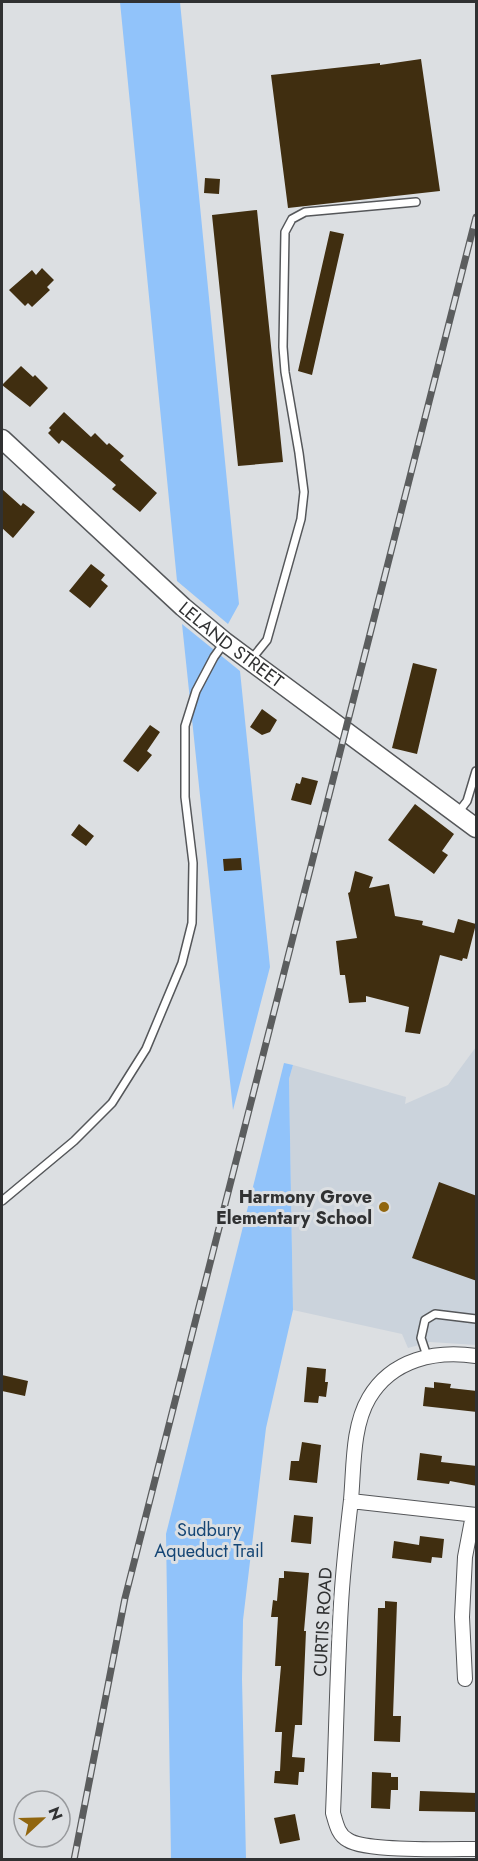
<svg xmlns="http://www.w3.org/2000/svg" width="478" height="1861" font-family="Jost,sans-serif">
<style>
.built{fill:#cbd3dc}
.green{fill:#91c3fa}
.building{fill:#402e10}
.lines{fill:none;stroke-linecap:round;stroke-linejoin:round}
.service-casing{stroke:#55575a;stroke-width:10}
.minor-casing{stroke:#55575a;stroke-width:16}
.tertiary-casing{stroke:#55575a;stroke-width:21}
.service{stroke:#fff;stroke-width:7}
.minor{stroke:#fff;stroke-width:14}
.tertiary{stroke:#fff;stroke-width:18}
.rail-casing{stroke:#5b5d5e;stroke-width:7}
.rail{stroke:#dcdfe2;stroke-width:4.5;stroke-dasharray:14;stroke-linecap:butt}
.poi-dot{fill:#91660f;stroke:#dcdfe2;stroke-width:2}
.labels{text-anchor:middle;stroke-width:6;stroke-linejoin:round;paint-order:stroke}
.street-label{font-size:18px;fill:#303132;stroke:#dcdfe2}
.poi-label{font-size:18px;font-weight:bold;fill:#303132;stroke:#dcdfe2;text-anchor:end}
.park-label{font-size:18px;fill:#154675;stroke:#dcdfe2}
</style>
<rect width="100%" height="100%" fill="#dcdfe2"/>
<path class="built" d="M476 1047V1345L430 1342 408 1348 402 1334 293 1310 289 1079 293 1065 406 1097 405 1104 448 1085Z"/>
<path class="green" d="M120 2H180L239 604 228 624 177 581Z
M182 624 240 671 270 967 233 1110Z
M284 1063 293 1065 289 1079 293 1310 266 1428 243 1620 242 1679 246 1859H171L166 1534Z"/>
<path class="building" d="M421 59 440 191 288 208 271 75 380 63V65Z
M205 178 220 179 219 194 204 193Z
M257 210 283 462 238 466 212 215Z
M330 231 344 234 312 375 298 371Z
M42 268 54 280 47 287 50 290 32 307 28 303 25 306 9 290 32 270 36 275Z
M21 366 33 377 35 375 48 388 30 407 2 385Z
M64 412 91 437 95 433 107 445 109 443 124 456 120 460 157 493 140 512 112 489 116 485 66 443 62 440 59 444 48 433 51 430 49 428Z
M2 489 21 506 23 503 35 512 13 538 2 528Z
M91 564 105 575 101 580 108 586 90 608 69 591Z
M413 663 437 669 417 754 392 748Z
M262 709 277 720 270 732 262 735 250 727Z
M150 725 160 732 147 751 152 755 138 772 123 761Z
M302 777 318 781 311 805 291 800 296 783 300 784Z
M415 804 454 834 442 851 448 855 434 874 388 840Z
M79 824 94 836 86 846 71 835Z
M241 858 242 870 224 871 223 859Z
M355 871 373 877 369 888 389 884 395 916 423 921 422 925 454 933 458 919 476 924 467 959 463 958 462 961 440 955 420 1034 405 1032 409 1007 366 996V1002L349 1003 345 975H340L336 941 357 938 348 893 350 892Z
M439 1182 477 1196V1281L412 1258Z
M307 1367 326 1369 325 1382H328L326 1397 319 1396 318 1403 304 1402Z
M2 1375 28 1381 25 1396 2 1391Z
M434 1382 451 1384 450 1388 477 1391V1412L423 1406 425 1387 434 1388Z
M302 1442 321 1445 317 1483 289 1480 291 1461H299Z
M420 1453 442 1456 441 1462 477 1466V1486L450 1481 449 1484 417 1480Z
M294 1515 313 1517 311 1544 291 1542Z
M420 1536 444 1539 442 1558 432 1557 431 1563 392 1558 394 1541 419 1545Z
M284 1571 309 1573 304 1631H306L302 1725H295L292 1757 305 1758 304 1772H299L298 1785 274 1783 275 1771H280L282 1732H275L281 1666H275L278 1617H271L273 1600 277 1601 279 1578H284Z
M385 1601 397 1602 393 1716H401L400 1742 374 1741 378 1608H385Z
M372 1772 391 1773V1777H398V1790H391L390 1809 371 1808Z
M420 1791 477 1793V1812L419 1811Z
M295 1814 300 1840 280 1844 274 1818Z"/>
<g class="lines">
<g class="service-casing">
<path id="service" d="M250 661 267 640 301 519 304 492 299 453 285 372 283 347 285 232 292 219 305 212 416 202
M457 814 467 801 476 771
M2 1201 74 1141 112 1103 146 1049 182 963 192 923 193 863 185 797V726L196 691 214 657 224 643
M427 1356 421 1338 425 1320 435 1314 476 1319"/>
</g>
<g class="minor-casing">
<path id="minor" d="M476 1356C436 1350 392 1359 369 1398 352 1427 354 1467 351 1500 347 1534 343 1569 341 1604 337 1673 336 1743 333 1813 336 1823 338 1835 348 1840 366 1852 451 1849 476 1849
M351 1501 476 1515
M465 1679 462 1617 465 1557 473 1515"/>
</g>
<g class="tertiary-casing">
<g id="tertiary">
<path id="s1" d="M2 439 183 607 225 642 476 828"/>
</g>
</g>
<use href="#service" class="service"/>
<use href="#minor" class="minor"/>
<use href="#tertiary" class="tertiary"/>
<g class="rail-casing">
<path id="rail" d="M74 1860 125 1598 476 217"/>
</g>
<use href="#rail" class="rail"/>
</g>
<circle class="poi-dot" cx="384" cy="1207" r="6"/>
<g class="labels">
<g class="street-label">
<text dy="6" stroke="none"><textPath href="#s1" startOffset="308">LELAND STREET</textPath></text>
<text transform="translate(323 1622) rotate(-87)" y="6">CURTIS ROAD</text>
</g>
<g class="poi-label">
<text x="372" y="1203">Harmony Grove<tspan x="372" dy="21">Elementary School</tspan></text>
</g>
<g class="park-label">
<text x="209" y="1536">Sudbury<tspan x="209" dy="21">Aqueduct Trail</tspan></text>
</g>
</g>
<rect width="478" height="1861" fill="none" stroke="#303132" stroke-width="6"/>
<g transform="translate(42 1819) rotate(68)"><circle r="28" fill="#dcdfe2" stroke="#97999c" stroke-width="1.5"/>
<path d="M0-4.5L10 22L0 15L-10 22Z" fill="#91660f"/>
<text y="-9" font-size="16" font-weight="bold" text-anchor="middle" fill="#303132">N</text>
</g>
</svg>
